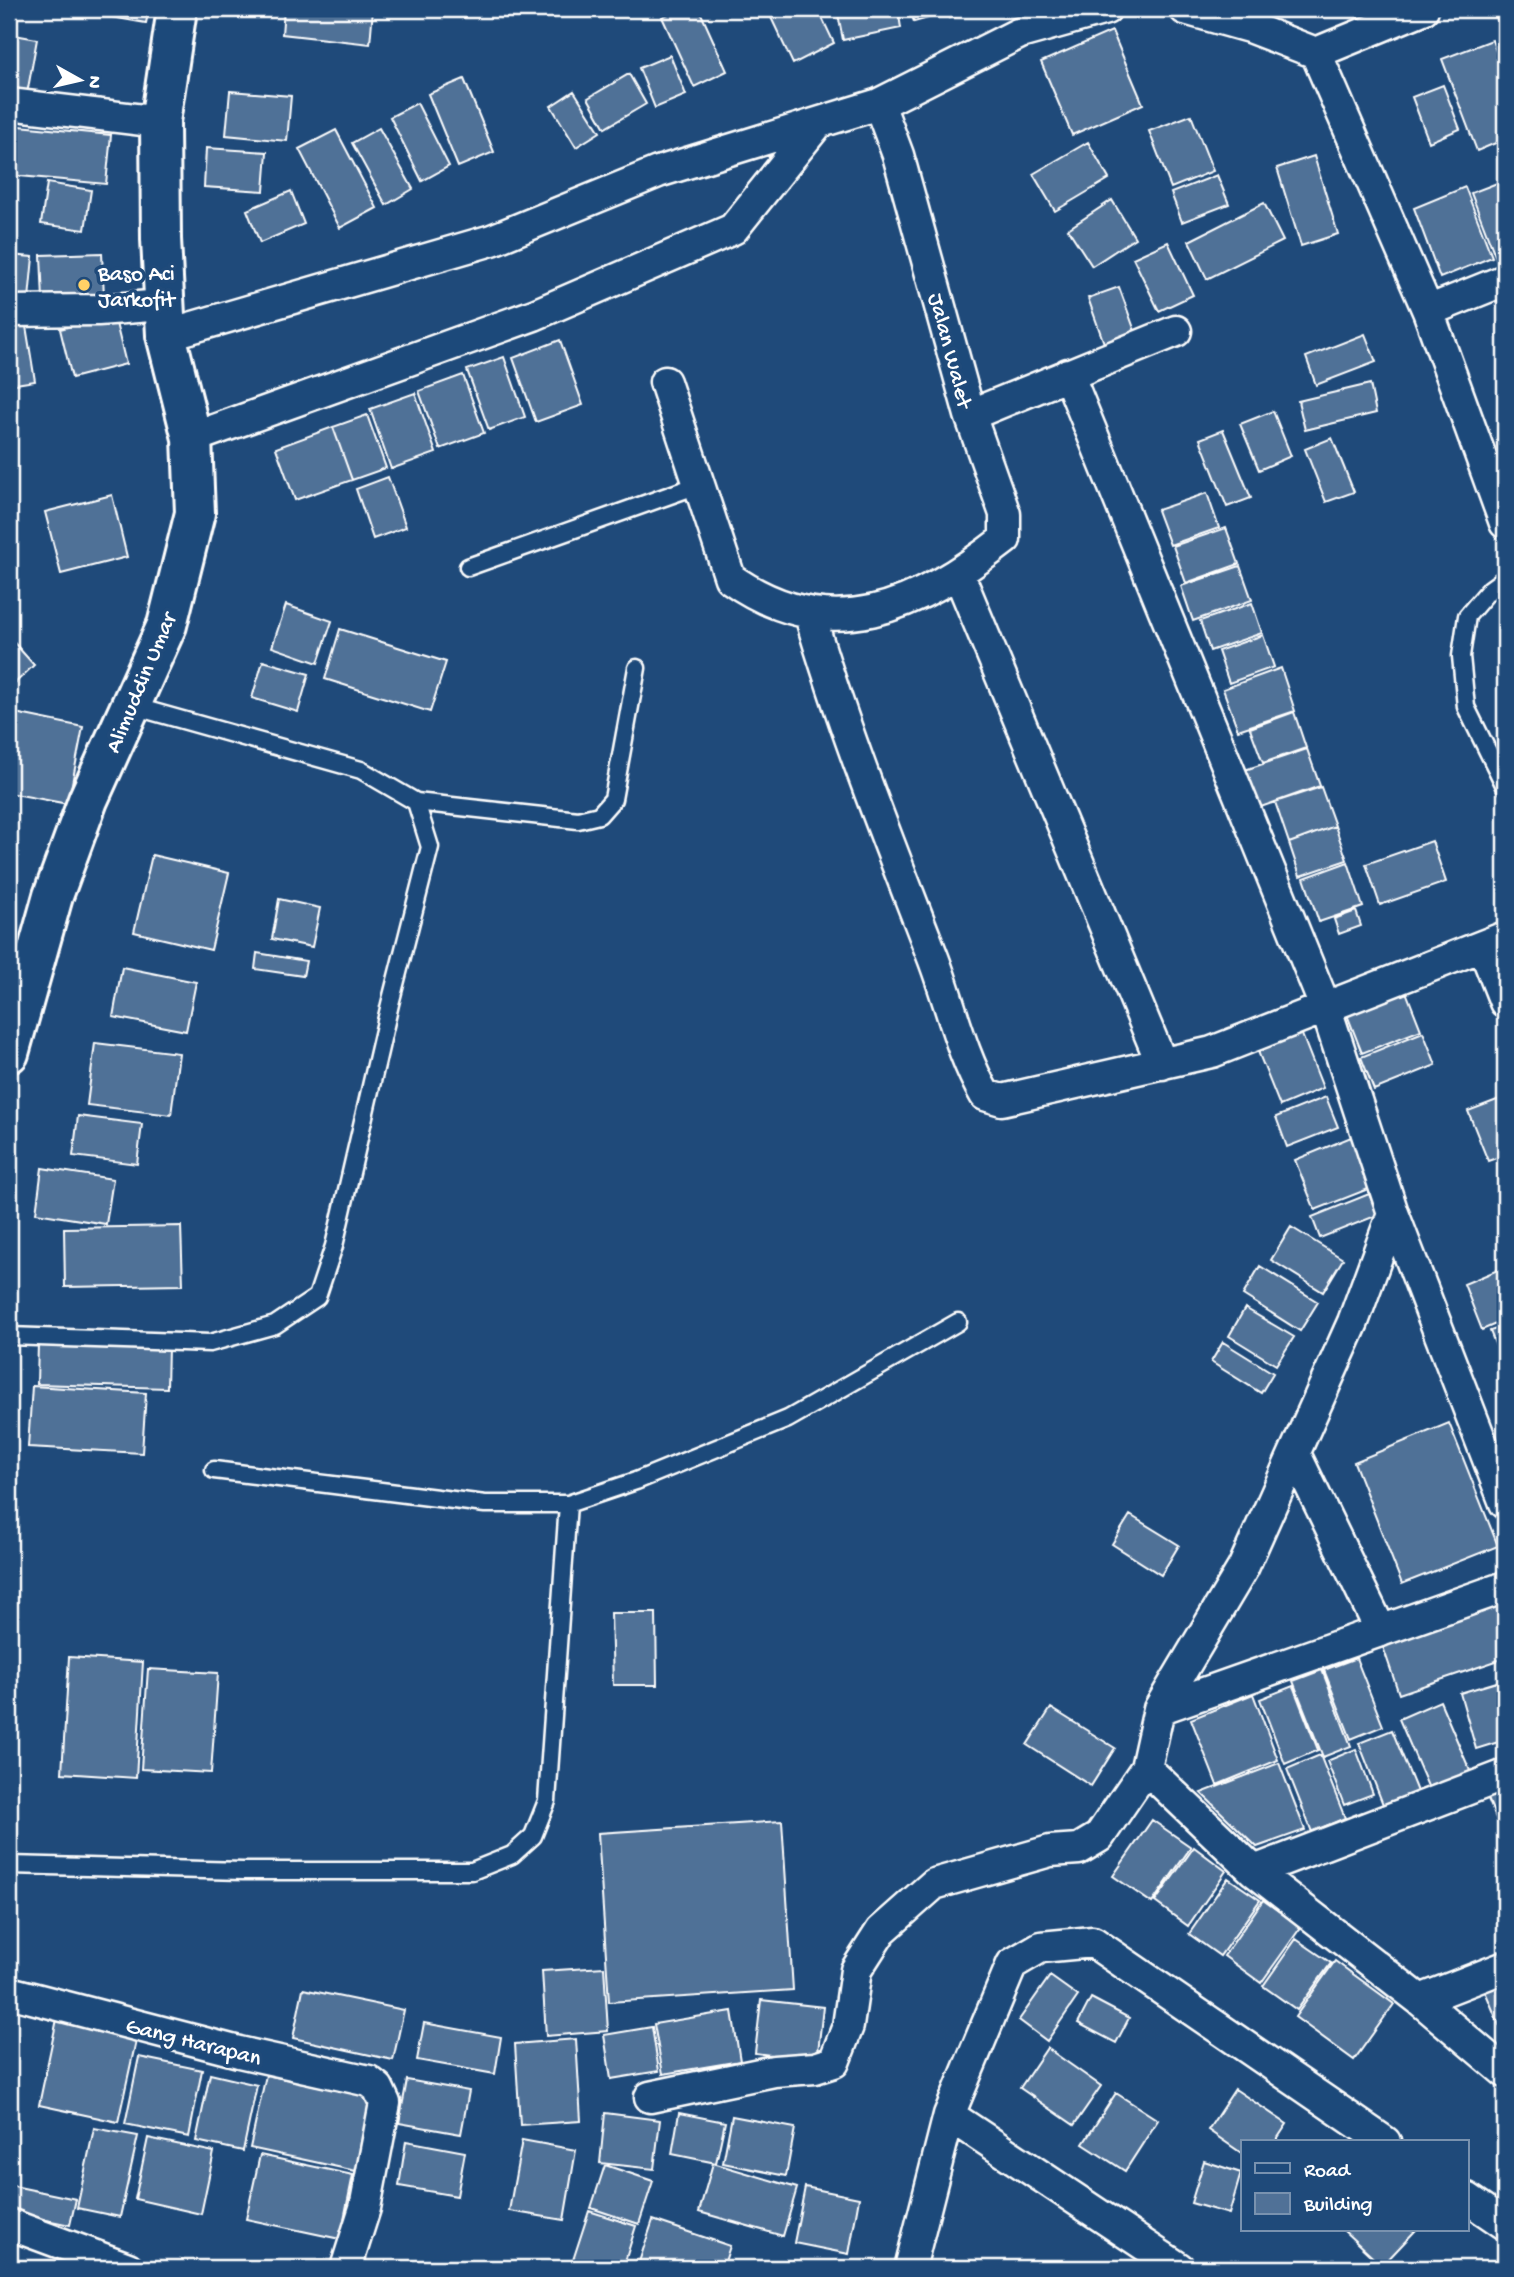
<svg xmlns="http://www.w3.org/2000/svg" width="1514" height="2277" font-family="'Gochi Hand',sans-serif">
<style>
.building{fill:#507197;stroke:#fff;stroke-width:2}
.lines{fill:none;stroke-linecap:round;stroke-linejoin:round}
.service-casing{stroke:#fff;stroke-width:21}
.minor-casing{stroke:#fff;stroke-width:35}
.tertiary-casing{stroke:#fff;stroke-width:44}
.service{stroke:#1f4a7a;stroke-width:16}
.minor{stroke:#1f4a7a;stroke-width:30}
.tertiary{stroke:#1f4a7a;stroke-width:38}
.poi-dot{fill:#ffd166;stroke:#1f4a7a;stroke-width:2.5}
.labels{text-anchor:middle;stroke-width:7;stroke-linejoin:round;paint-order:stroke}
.poi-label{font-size:23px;fill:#fff;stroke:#1f4a7a;text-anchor:start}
.street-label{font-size:23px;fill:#fff;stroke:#1f4a7a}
</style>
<rect width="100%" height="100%" fill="#1f4a7a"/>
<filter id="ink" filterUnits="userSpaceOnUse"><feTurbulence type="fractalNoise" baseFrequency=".0143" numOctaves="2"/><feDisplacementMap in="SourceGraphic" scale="14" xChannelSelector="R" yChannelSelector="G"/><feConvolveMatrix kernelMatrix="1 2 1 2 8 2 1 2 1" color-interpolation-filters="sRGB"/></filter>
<g filter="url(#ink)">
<path class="building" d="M67 9H149L146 23Z
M284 9H373L370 44 282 34Z
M680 9H699L727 71 694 87 662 17Z
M767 9H818L834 43 793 64Z
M837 9H898L901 28 843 40Z
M910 9H945L946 13 914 22Z
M947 9H984L949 18Z
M1112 31 1143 104 1072 135 1041 62Z
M9 34 37 39 27 94 9 90Z
M1492 40 1505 76V139L1477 151 1442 59Z
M670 55 686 95 655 108 639 68Z
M629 74 646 104 605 128 588 98Z
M464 79 494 152 458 167 428 94Z
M1443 85 1460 129 1429 142 1412 97Z
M230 91 291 96 287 141 226 135Z
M574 91 600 132 576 147 551 106Z
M417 103 449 166 422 181 390 117Z
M1191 115 1213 171 1171 188 1149 131Z
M9 125 111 135 106 184 9 175Z
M379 128 413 189 386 205 352 143Z
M336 130 377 208 340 228 299 149Z
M1088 142 1109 179 1055 211 1033 174Z
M206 148 267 152 264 191 204 187Z
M1314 156 1338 234 1301 246 1277 168Z
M1217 175 1229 204 1182 222 1171 193Z
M1505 180V260L1498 263 1471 193Z
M47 183 91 190 85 230 41 224Z
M1465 187 1492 257 1440 278 1414 208Z
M291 191 304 224 260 243 247 210Z
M1112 200 1135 238 1092 266 1068 229Z
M1264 203 1283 241 1207 279 1189 241Z
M1168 242 1193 295 1159 311 1133 258Z
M102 253 104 297 43 300 41 255Z
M9 255 33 257 29 299 9 297Z
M1119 287 1136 334 1105 346 1088 298Z
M114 315 126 364 72 378 60 329Z
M26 326 35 381 9 385V329Z
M1365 334 1376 362 1316 385 1306 357Z
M560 340 583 405 536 422 513 358Z
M504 357 525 417 489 430 467 370Z
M463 375 484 433 440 449 419 391Z
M1370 384 1376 413 1305 430 1298 401Z
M415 393 436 453 391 469 370 409Z
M1273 411 1291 456 1259 470 1240 424Z
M367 415 386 468 352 480 333 427Z
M333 427 352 480 295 500 276 448Z
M1223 430 1251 498 1227 507 1200 439Z
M1332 438 1354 492 1326 502 1305 449Z
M388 477 406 527 373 539 356 489Z
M1207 493 1219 528 1170 545 1157 510Z
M112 495 127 557 61 574 45 512Z
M1226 528 1239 564 1186 583 1173 546Z
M1240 566 1252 600 1193 621 1181 586Z
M1252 603 1262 633 1210 651 1200 621Z
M286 605 332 621 318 663 272 647Z
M340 629 446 662 430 712 325 679Z
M1263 635 1274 667 1229 683 1218 651Z
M9 637 34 665 9 689Z
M263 661 309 674 298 712 252 698Z
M1281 668 1295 711 1238 730 1223 689Z
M1294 712 1306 748 1263 763 1250 728Z
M15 713 83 727 68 804 9 793V745Z
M1307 749 1320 786 1258 808 1245 770Z
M1321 787 1335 826 1289 843 1275 802Z
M1335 826 1347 860 1300 876 1289 843Z
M1432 841 1446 882 1380 905 1366 864Z
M152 855 229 873 211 950 134 932Z
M1348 862 1363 907 1319 922 1304 878Z
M279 899 320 908 312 947 272 939Z
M1356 911 1361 926 1339 934 1334 919Z
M257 953 306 961 303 976 255 969Z
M122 967 196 982 186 1031 113 1017Z
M1405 989 1421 1030 1362 1053 1346 1012Z
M1299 1027 1323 1088 1280 1106 1255 1044Z
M1423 1032 1436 1065 1374 1090 1361 1057Z
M95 1043 179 1053 171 1115 87 1105Z
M1326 1097 1338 1127 1287 1147 1276 1117Z
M1505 1097V1155L1488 1161 1468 1111Z
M78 1116 142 1124 137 1164 73 1156Z
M1351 1137 1371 1188 1315 1210 1295 1160Z
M42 1168 113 1179 106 1224 36 1213Z
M1369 1194 1378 1215 1320 1238 1312 1217Z
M181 1226 183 1285 65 1287 64 1228Z
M1291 1227 1343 1259 1323 1292 1271 1260Z
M1260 1266 1318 1302 1300 1331 1243 1295Z
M1505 1267V1320L1482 1330 1464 1284Z
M1245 1308 1294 1337 1276 1365 1229 1336Z
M1505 1326V1369L1490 1331Z
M38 1342 168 1347 167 1388 37 1384Z
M1223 1342 1273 1373 1261 1393 1211 1362Z
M32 1386 146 1393 142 1453 28 1447Z
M1505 1392V1410L1499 1395Z
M1449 1423 1498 1546 1402 1584 1354 1462Z
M1130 1515 1179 1545 1161 1575 1112 1544Z
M1505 1601V1658L1399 1694 1379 1635Z
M611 1613H656L657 1685H613Z
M69 1657 143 1662 136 1778 62 1773Z
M1356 1658 1383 1726 1351 1739 1324 1670Z
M148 1669 218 1673 211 1773 141 1769Z
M1322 1670 1351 1746 1323 1757 1293 1681Z
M1500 1681 1505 1698V1740L1476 1749 1460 1693Z
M1293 1686 1318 1750 1285 1764 1260 1699Z
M1253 1694 1278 1760 1217 1785 1191 1719Z
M1440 1701 1471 1773 1430 1791 1399 1719Z
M1051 1708 1115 1748 1091 1786 1027 1745Z
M1392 1730 1418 1794 1384 1807 1359 1743Z
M1356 1749 1373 1794 1344 1805 1327 1761Z
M1320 1755 1345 1818 1312 1832 1287 1769Z
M1279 1763 1305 1830 1257 1847 1201 1793Z
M1505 1780V1840L1484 1789Z
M1152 1820 1191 1847 1152 1903 1113 1876Z
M782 1821 793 1990 609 2002 598 1833Z
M1194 1847 1226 1871 1188 1926 1155 1902Z
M1228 1878 1260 1900 1220 1956 1189 1934Z
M1263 1900 1301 1927 1261 1983 1224 1956Z
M1296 1939 1331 1963 1297 2010 1263 1986Z
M1335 1961 1394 2004 1354 2060 1295 2017Z
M604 1967 608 2031 546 2036 542 1971Z
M1505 1974V2039L1482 1984Z
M1050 1976 1078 1996 1047 2041 1019 2020Z
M303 1989 404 2010 393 2060 293 2038Z
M1091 1998 1129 2018 1116 2043 1078 2023Z
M761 2000 823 2007 817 2061 755 2053Z
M732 2011 740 2061 663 2074 654 2024Z
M57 2019 137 2036 118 2122 39 2105Z
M424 2023 501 2037 495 2074 417 2060Z
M652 2027 659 2071 611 2079 604 2035Z
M576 2039 581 2121 520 2125 515 2044Z
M1047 2048 1101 2086 1074 2125 1020 2088Z
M139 2057 202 2070 189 2137 125 2124Z
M210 2074 257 2085 243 2151 196 2141Z
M266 2075 371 2097 356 2171 250 2148Z
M407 2080 469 2091 461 2134 399 2123Z
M1235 2089 1287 2124 1275 2142H1243V2154L1208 2130Z
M1116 2093 1158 2120 1125 2171 1083 2144Z
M605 2113 660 2120 654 2169 600 2163Z
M679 2113 725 2122 716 2163 672 2154Z
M732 2116 795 2128 786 2176 723 2163Z
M94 2128 138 2136 120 2217 77 2208Z
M148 2138 214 2152 201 2214 135 2199Z
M522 2140 576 2150 564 2220 509 2211Z
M406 2141 465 2152 457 2196 399 2186Z
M260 2155 353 2175 340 2239 246 2219Z
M1204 2161 1241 2173 1229 2214 1191 2203Z
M713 2163 797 2188 783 2236 699 2212Z
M605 2165 653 2181 639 2224 591 2208Z
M9 2185 76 2199 70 2225 9 2212Z
M805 2187 859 2198 849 2254 794 2243Z
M589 2211 636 2226 623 2268H598L573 2260Z
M653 2220 730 2246 723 2268H637Z
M1343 2230H1416L1382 2266Z"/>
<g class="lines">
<g class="service-casing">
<path id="service" d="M468 567 698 485
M1505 578 1490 589 1467 616 1461 656 1466 707 1505 786
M416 802 578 820 599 815 613 799 637 668
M9 1336 210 1343 275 1325 317 1297 334 1246 390 1004 430 847 416 802 361 770 129 705
M214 1470 485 1504H568
M9 1865 243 1871H472L512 1855 533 1836 547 1801 568 1504 636 1481 788 1419 958 1322"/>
</g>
<g class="minor-casing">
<path id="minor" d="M1185 9 1249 27 1316 53 1423 9
M1316 53 1428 311 1505 523
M9 104 160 122
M9 311 98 310 164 305
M1428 311 1505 280
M166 335 492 240 658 172 879 104 1020 33 1106 9
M1068 374 1326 1009 1393 1213 1505 1503
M665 382 730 578C830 649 918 607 1005 539V514L970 415 898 155 879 104
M970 415 1176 331
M192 438 534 315 733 229 818 123
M959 575 1162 1064
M810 615C844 731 889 843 932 955 950 1001 960 1052 985 1095L1002 1100 1212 1052 1505 937
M1483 946 1505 1002
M1295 1454 1381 1631
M1159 1709 1505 1587
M1146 1768 1254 1871 1420 2000 1505 2072
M1254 1871 1505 1775
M9 1992 239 2052 369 2081 378 2088 385 2103 365 2208 346 2268
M1420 2000 1505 1967
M650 2097 774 2071 815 2068 834 2062 848 2026 856 1970 881 1931 934 1884 1050 1851 1079 1849 1099 1837 1146 1768 1159 1709 1243 1568 1353 1322 1393 1213
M949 2115 1179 2268
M1467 2198 1505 2224
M9 2224 128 2268
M910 2268 949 2115 1012 1964 1041 1947 1093 1942 1385 2142"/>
</g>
<g class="tertiary-casing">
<path id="tertiary" d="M9 1053 53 896 88 800 167 625 195 513 192 438 166 335 161 239 160 122 177 9"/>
</g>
<use href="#service" class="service"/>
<use href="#minor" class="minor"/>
<use href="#tertiary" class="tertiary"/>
</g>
</g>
<circle class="poi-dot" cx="84" cy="285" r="7"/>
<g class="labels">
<g class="poi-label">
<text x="98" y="280">Baso Aci<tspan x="98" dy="26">Jarkofit</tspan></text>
</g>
<g class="street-label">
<text transform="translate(952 350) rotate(75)" y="8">Jalan Walet</text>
<text transform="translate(139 682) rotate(-67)" y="8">Alimuddin Umar</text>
<text transform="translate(194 2040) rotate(14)" y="8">Gang Harapan</text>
</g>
</g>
<rect width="1514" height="2277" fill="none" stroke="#1f4a7a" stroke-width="35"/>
<rect x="18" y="18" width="1479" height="2242" fill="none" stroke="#fff" stroke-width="2.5" filter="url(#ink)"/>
<rect x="1241" y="2140" width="228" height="91" fill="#1f4a7a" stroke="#7992af" stroke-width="2"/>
<rect x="1255" y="2163" width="35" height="10" fill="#1f4a7a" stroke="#7992af" stroke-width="2"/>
<text x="1304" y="2176" font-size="21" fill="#ffffff">Road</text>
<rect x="1255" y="2193" width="35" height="21" fill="#507197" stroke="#7992af" stroke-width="2"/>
<text x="1304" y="2210" font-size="21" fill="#ffffff">Building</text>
<g transform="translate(80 80) rotate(98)" stroke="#1f4a7a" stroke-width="5" paint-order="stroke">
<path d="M0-5L12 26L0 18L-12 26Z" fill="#ffffff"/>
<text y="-10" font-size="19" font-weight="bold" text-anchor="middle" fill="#ffffff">N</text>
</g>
</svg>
